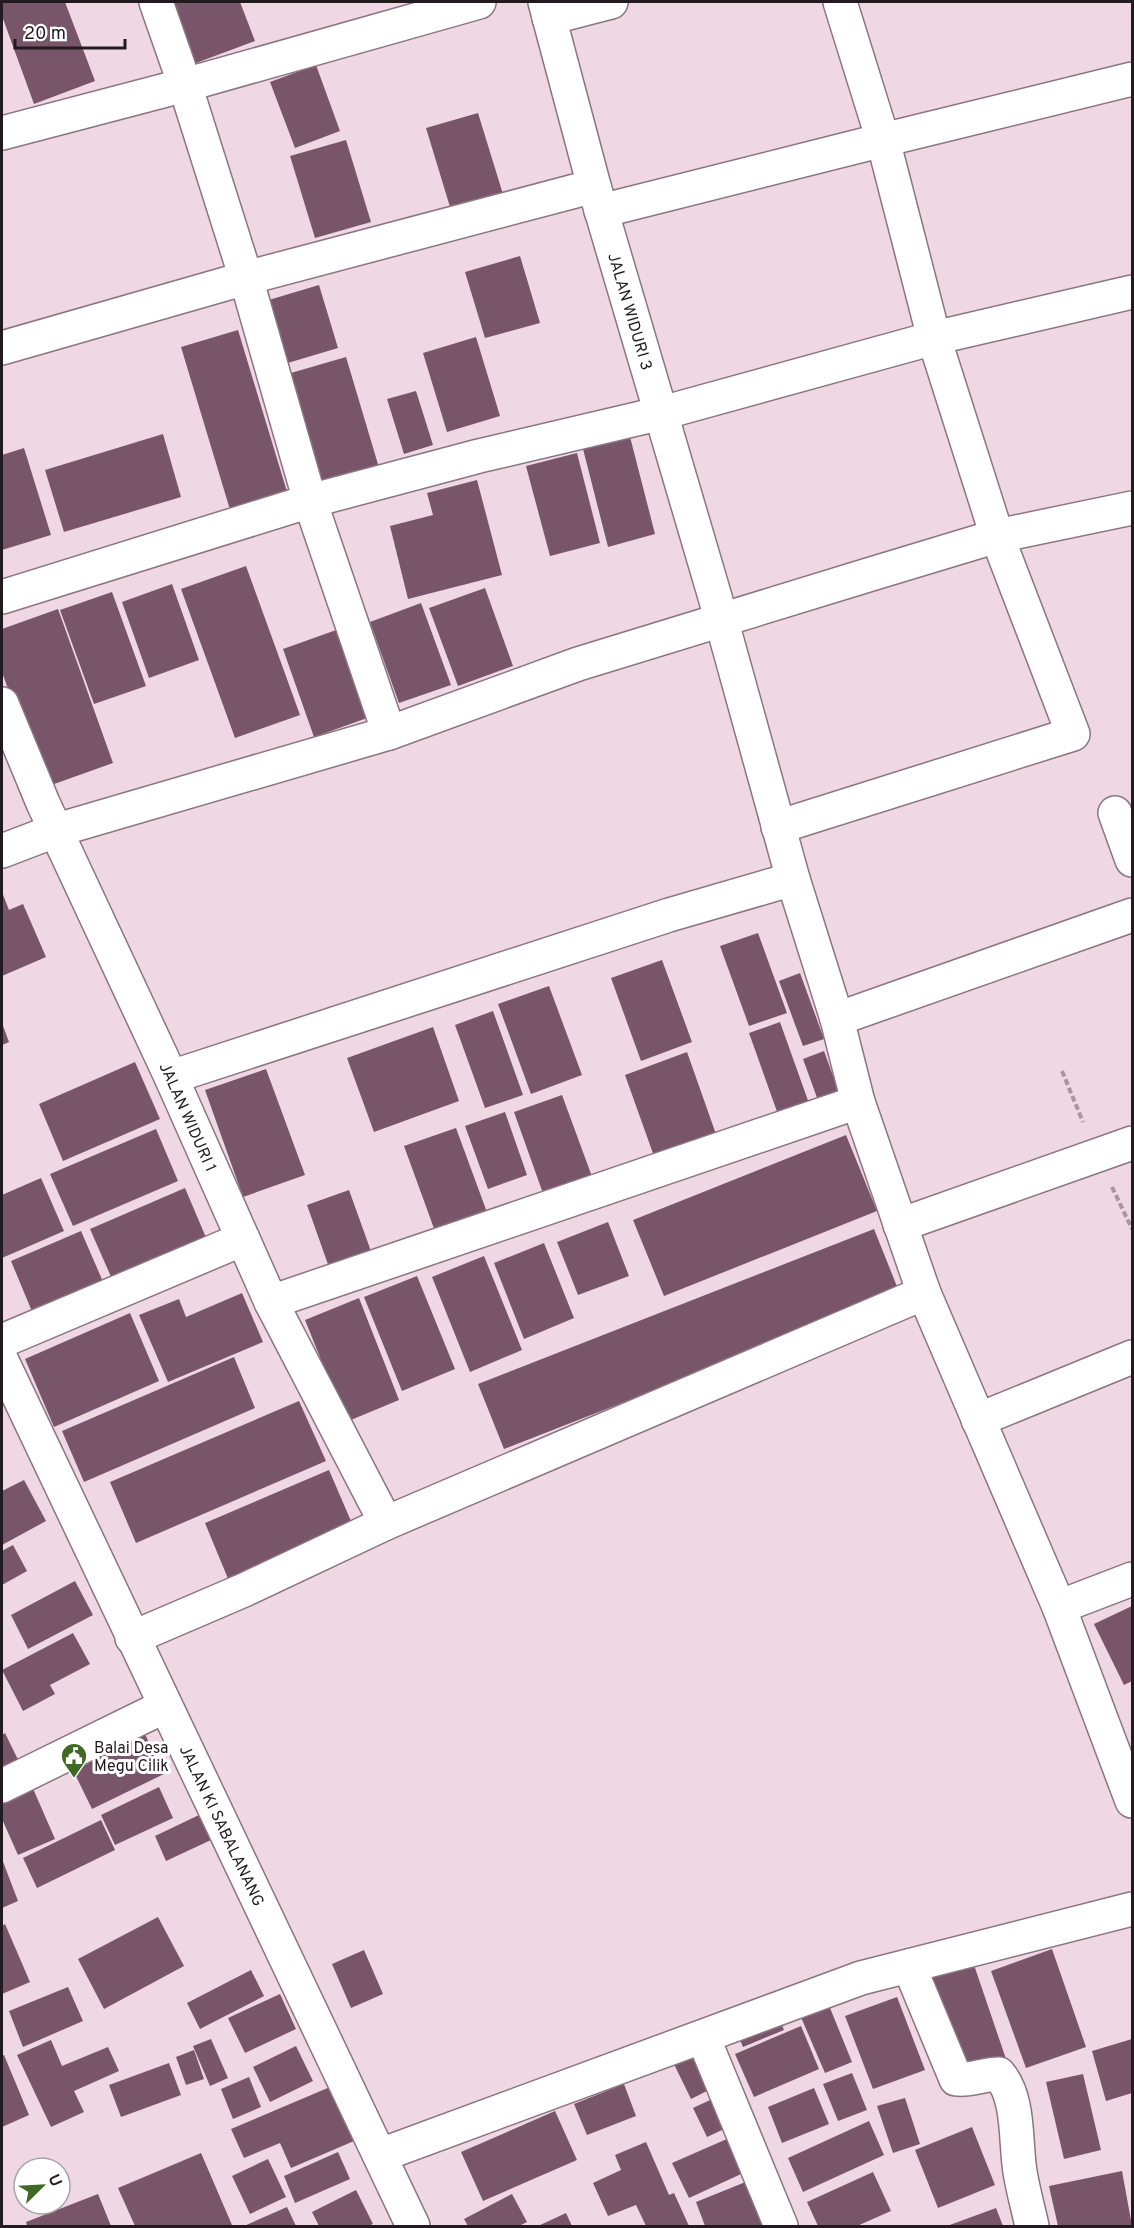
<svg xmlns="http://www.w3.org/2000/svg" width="1134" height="2228" font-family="Overpass,sans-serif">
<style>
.building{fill:#785568}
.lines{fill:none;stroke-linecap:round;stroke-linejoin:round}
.minor-casing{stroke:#8b7581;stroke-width:36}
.path{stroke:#a9959f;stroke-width:4;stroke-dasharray:6 3;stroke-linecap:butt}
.minor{stroke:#fff;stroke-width:33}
.labels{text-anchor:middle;stroke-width:6;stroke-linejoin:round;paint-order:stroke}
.street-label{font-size:16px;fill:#231a1f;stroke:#fff}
.poi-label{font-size:16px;fill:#231a1f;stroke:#fff;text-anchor:start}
</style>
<rect width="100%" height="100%" fill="#f0d7e4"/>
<path class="building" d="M2 2H65L95 81 34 104 2 16Z
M173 2H240L255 41 196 63Z
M316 65 340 131 295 148 270 82Z
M478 113 506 204 454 220 426 128Z
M346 140 371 222 315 238 290 156Z
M520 256 540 323 485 338 465 272Z
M319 285 338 348 281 365 262 302Z
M238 330 288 495 231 513 181 347Z
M476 337 500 416 447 432 423 353Z
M346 357 380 471 318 490 284 375Z
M416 391 433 445 404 454 387 399Z
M628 429 655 534 608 547 581 441Z
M163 434 181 497 64 532 45 470Z
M24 448 51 535 2 550V455Z
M577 453 600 543 550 556 526 466Z
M477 480 502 575 408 599 390 526 433 515 427 493Z
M246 566 300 715 235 738 181 589Z
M172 584 199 660 149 678 122 602Z
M485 588 513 666 458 686 429 608Z
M112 592 146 686 94 704 60 610Z
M421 603 451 685 399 703 370 622Z
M58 609 113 763 43 788 2 672V629Z
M339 629 370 717 314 737 283 649Z
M2 892 9 910 23 904 46 957 2 976Z
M758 933 787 1013 749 1026 720 946Z
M662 960 692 1042 641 1061 611 978Z
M800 973 824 1039 803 1046 779 981Z
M549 986 582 1075 531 1094 498 1004Z
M493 1011 523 1095 485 1108 455 1025Z
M780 1022 811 1109 780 1120 749 1033Z
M2 1023 9 1042 2 1045Z
M433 1027 459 1101 374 1132 347 1058Z
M824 1051 841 1098 820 1106 803 1059Z
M687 1052 717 1137 655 1159 625 1075Z
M135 1062 160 1119 63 1161 39 1104Z
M266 1069 305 1175 243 1197 205 1090Z
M562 1095 594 1182 545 1199 514 1112Z
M505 1112 527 1175 488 1189 465 1126Z
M456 1128 488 1215 436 1234 404 1146Z
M156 1129 178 1181 73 1226 50 1174Z
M846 1135 877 1211 664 1296 633 1220Z
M41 1178 64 1231 2 1258V1195Z
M185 1188 210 1247 116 1288 90 1229Z
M349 1190 372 1254 330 1270 307 1205Z
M608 1222 629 1276 578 1295 557 1242Z
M874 1229 900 1294 504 1449 478 1384Z
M81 1231 107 1291 36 1321 11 1261Z
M544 1243 574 1318 524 1339 494 1263Z
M484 1256 522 1350 470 1372 432 1277Z
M417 1276 455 1369 402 1391 364 1297Z
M242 1293 263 1342 168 1382 139 1315 179 1299 186 1317Z
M359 1298 399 1400 346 1422 305 1320Z
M130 1313 159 1381 54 1427 25 1359Z
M234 1357 255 1408 84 1482 62 1431Z
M299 1401 326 1461 136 1543 110 1482Z
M329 1470 354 1528 229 1581 205 1523Z
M24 1480 46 1521 2 1545V1491Z
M13 1545 27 1571 2 1585V1551Z
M75 1581 93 1615 28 1649 11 1615Z
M1132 1606V1681L1124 1685 1094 1624Z
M73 1633 90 1664 50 1685 55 1694 23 1711 2 1670Z
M143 1730 164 1774 92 1809 70 1764Z
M5 1733 24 1772 2 1783V1735Z
M31 1784 55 1839 18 1855 2 1819V1797Z
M159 1787 173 1818 115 1845 101 1815Z
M199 1815 211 1840 166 1861 155 1836Z
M101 1820 115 1850 37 1888 23 1858Z
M2 1859 18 1901 2 1908Z
M158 1917 184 1966 104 2009 78 1959Z
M5 1924 30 1982 2 1994V1926Z
M1052 1949 1086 2047 1026 2068 991 1971Z
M364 1950 383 1994 351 2008 332 1964Z
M973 1962 1006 2059 963 2074 929 1977Z
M251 1970 264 1996 200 2029 187 2003Z
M68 1987 83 2021 23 2047 9 2011Z
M280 1994 296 2029 245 2053 228 2018Z
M897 1997 925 2070 873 2089 845 2016Z
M828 2003 852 2062 825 2073 800 2015Z
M777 2013 784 2030 743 2047 736 2030Z
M801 2026 819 2069 754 2097 735 2054Z
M211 2039 228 2078 210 2086 193 2046Z
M1132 2039V2093L1106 2101 1092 2051Z
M51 2040 62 2066 108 2047 119 2071 74 2091 84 2112 51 2127 17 2055Z
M694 2045 715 2087 691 2099 670 2056Z
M296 2046 313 2081 270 2102 253 2067Z
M194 2050 204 2079 186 2085 176 2057Z
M4 2055 29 2115 2 2127V2056Z
M169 2063 181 2095 121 2117 109 2085Z
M852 2073 867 2110 838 2121 823 2084Z
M1083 2074 1101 2150 1064 2159 1046 2082Z
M249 2077 261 2107 233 2119 221 2089Z
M624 2084 636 2116 587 2135 574 2104Z
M330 2087 354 2141 291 2168 280 2143 244 2158 231 2129Z
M814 2088 829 2124 782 2143 768 2107Z
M723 2094 737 2123 707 2137 693 2108Z
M905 2098 920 2144 893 2153 877 2106Z
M555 2111 577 2160 483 2201 461 2152Z
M869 2121 884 2155 803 2192 788 2158Z
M972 2127 995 2185 938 2208 915 2150Z
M736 2135 752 2169 689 2198 672 2163Z
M646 2142 669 2195 674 2193 689 2226H646L636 2205 608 2216 593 2183 621 2170 615 2155Z
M338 2152 350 2179 295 2203 284 2176Z
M201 2153 232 2225 228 2226H135L118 2188Z
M268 2159 286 2197 250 2214 232 2176Z
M1122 2171 1132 2226H1058L1049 2186Z
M873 2172 891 2211 857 2226H818L807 2202Z
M753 2179 772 2226H705L696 2202Z
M356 2190 373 2224 368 2226H319L312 2212Z
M98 2194 111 2226H27L26 2222Z
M512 2194 527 2222 519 2226H468L464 2219Z
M287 2207 296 2226H244Z
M996 2208 1003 2226H947Z
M566 2213 572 2226H538Z"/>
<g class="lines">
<g class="minor-casing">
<g id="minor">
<path d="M156 2 185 85 246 278 310 501 389 733"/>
<path id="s1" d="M545 2 594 186 715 597 793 879 837 1019 858 1102 924 1293 1059 1607 1132 1801"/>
<path d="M549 18 611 2"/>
<path d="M2 133 185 85 479 2"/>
<path d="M601 211 883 140 1132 79"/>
<path d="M2 348 246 278 594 186"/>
<path d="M2 597 310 501 479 456 662 413 934 338 1132 292"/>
<path id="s2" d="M2 704 43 803 171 1077 271 1302 386 1523"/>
<path d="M1115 813 1132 860"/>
<path d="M778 827 1073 734 997 536 934 338 883 140 840 2"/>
<path d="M2 851 57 830 389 733 578 664 868 575 997 536 1132 508"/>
<path d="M837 1019 1132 915"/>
<path d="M171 1077 669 915 793 879"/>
<path d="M900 1225 1132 1143"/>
<path d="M271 1302 858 1102"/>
<path d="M2 1341 243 1239"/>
<path id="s3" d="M2 1361 413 2226"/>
<path d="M978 1420 1132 1357"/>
<path d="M1059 1607 1132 1579"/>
<path d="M132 1638 244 1590 386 1523 924 1293"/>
<path d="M2 1786 165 1706"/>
<path d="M909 1966 956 2079C971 2081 984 2074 999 2074 1020 2099 1015 2141 1020 2172 1023 2190 1028 2208 1032 2226"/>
<path d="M703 2037 781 2226"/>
<path d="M381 2155 861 1978 1132 1909"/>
</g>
</g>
<path class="path" d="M1062 1071 1083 1122
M1112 1187 1132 1229"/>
<use href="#minor" class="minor"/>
</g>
<defs>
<g id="civic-pin" transform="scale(1.35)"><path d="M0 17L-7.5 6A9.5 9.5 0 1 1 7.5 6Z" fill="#406926" stroke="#fff"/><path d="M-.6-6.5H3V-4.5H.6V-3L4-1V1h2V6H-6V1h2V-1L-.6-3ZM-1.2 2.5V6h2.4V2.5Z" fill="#fff"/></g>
</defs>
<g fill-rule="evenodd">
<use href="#civic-pin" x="74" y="1756"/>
</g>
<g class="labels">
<g class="street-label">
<text dy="6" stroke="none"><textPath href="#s1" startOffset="321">JALAN WIDURI 3</textPath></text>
<text dy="6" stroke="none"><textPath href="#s2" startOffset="453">JALAN WIDURI 1</textPath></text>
<text dy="6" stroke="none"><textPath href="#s3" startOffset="514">JALAN KI SABALANANG</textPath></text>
</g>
<g class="poi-label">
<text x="94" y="1753">Balai Desa<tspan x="94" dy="18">Megu Cilik</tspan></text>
</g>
</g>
<rect width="1134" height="2228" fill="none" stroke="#231a1f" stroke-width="6"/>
<g transform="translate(42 2186) rotate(66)"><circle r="28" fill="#ffffff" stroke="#a7a3a5" stroke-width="1.5"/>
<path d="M0-4.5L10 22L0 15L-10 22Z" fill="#406926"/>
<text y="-9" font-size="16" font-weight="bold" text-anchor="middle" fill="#231a1f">U</text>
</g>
<path d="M15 39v9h110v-9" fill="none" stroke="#231a1f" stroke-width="3"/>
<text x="24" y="39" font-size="18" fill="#231a1f" stroke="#ffffff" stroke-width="4.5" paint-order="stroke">20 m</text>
</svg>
